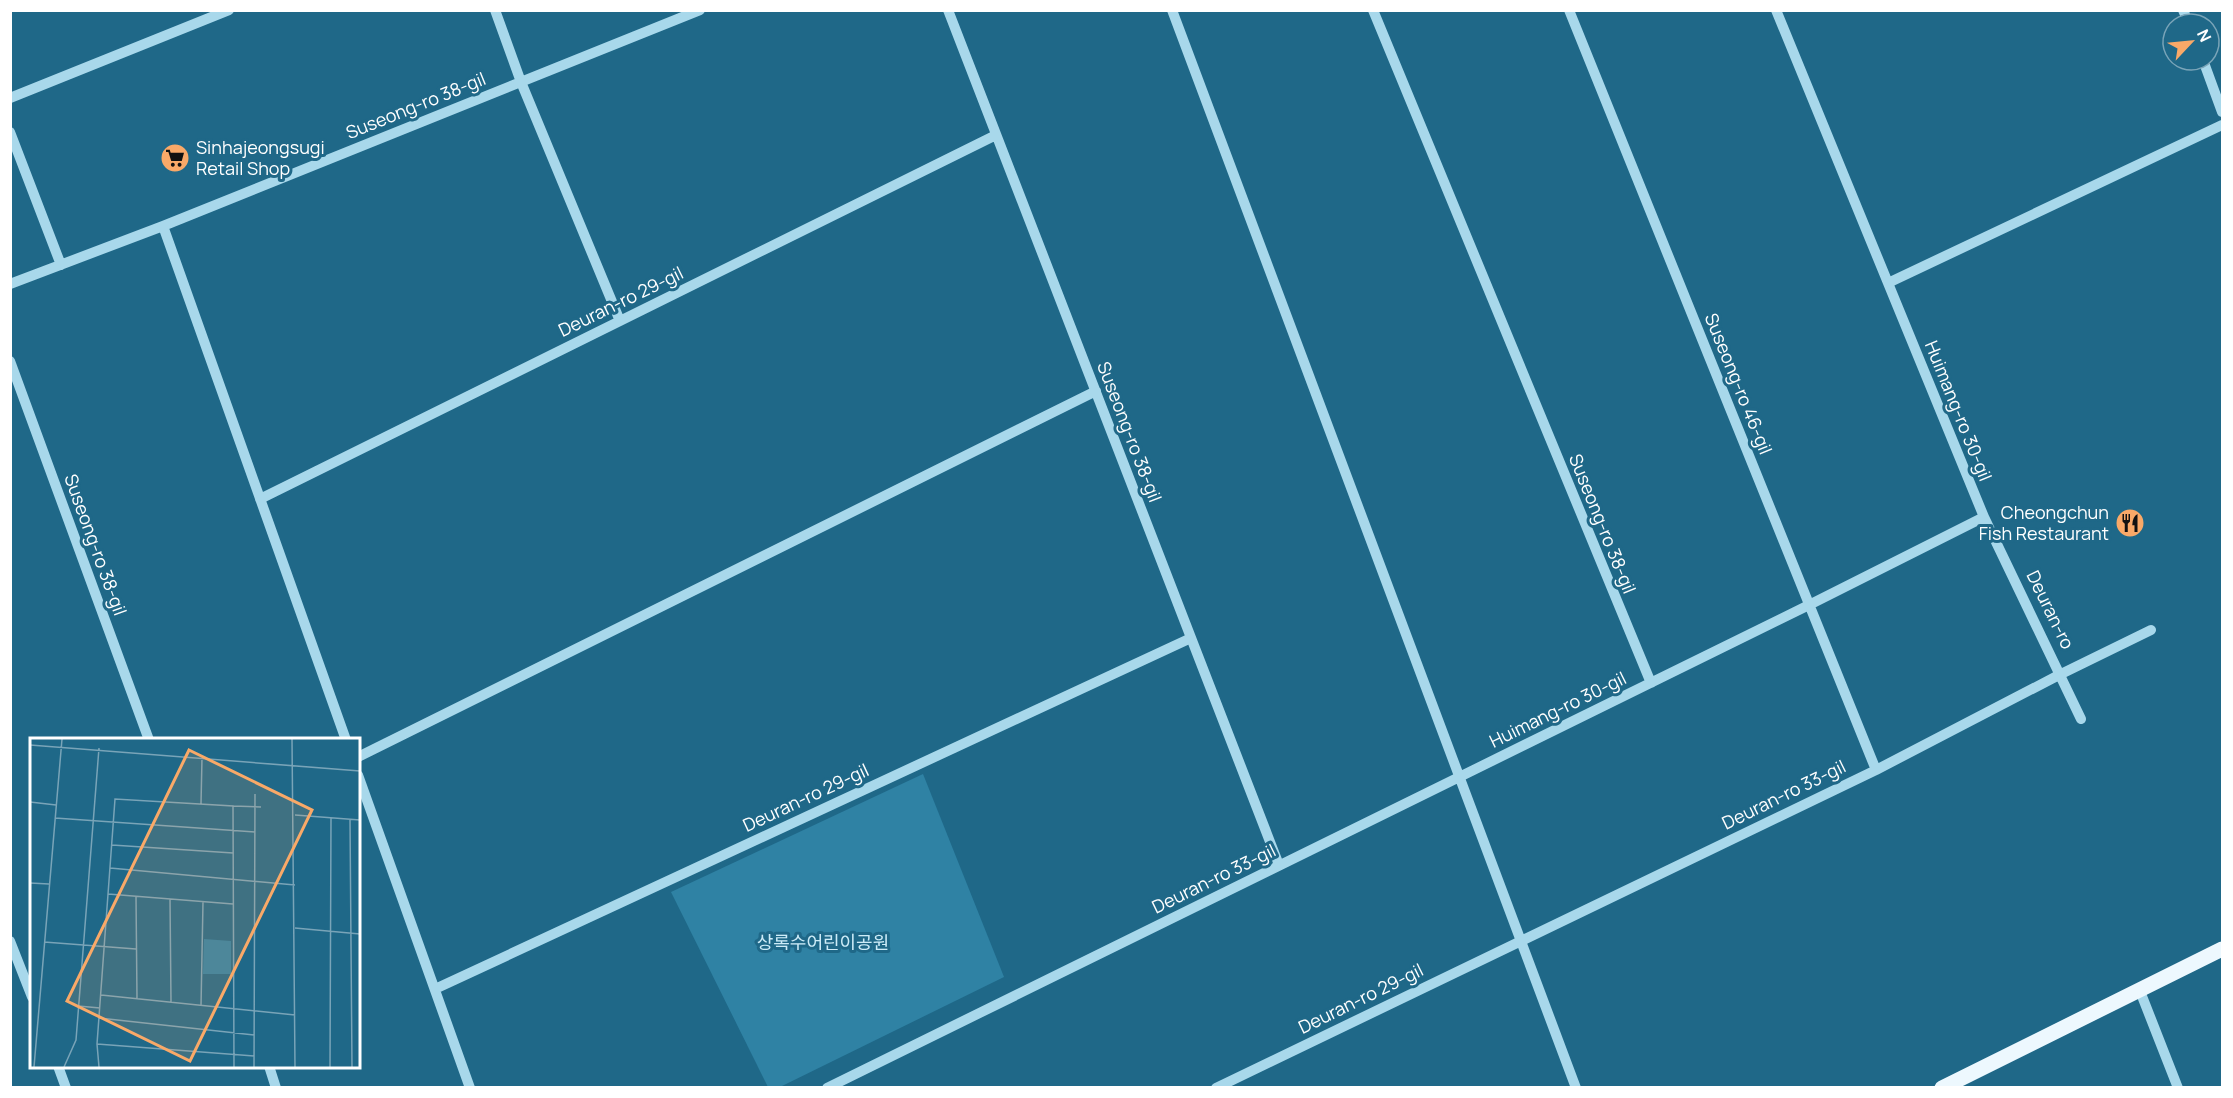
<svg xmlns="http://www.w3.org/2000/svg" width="2233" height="1098" font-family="Manrope,'Noto Sans KR',sans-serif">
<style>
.green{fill:#2f82a4}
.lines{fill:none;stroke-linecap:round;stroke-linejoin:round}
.minor{stroke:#a8d8eb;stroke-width:10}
.major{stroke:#edf8fe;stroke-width:15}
.labels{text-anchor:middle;stroke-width:6;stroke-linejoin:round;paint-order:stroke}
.street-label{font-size:18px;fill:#fff;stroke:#1f6888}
.poi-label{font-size:18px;fill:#fff;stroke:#1f6888;text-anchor:start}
.park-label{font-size:18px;fill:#cdecf8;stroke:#1f6888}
.inset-road{fill:none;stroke:#79a4b8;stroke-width:1.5}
.view{fill:#f9a968;fill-opacity:0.15;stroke:#f9a968;stroke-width:3}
.inset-edge{fill:none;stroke:#fff;stroke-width:3}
</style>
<rect width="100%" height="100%" fill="#1f6888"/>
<path class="green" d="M923 774 1004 977 780 1087H768L671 892Z"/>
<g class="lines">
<path class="minor" d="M495 10 521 82 620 321
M948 10 1279 865
M1172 10 1576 1088
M1373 10 1651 683
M1569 10 1876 770
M2183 10 2189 24
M2203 60 2222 112
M10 98 229 10
M10 132 61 265
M163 226 346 740
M1888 283 2222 125
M10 284 163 226 700 10
M10 361 149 740
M260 499 996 135
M1984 517 2081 719
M358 757 1096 391
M358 775 470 1088
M10 941 32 997
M435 989 1191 638
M2140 991 2178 1088
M58 1066 66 1088
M269 1066 276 1088
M827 1088 1809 605 1984 517 1776 10
M1216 1088 1876 770 2059 675 2151 630"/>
<path class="major" d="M1942 1088 2222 949"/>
</g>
<defs>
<g id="supermarket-disc" transform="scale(1.5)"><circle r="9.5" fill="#f9a968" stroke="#1f6888"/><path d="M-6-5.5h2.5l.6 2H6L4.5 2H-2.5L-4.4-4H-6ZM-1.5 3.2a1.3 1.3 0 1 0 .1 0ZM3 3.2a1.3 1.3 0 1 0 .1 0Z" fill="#111"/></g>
<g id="restaurant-disc" transform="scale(1.5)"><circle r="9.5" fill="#f9a968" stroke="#1f6888"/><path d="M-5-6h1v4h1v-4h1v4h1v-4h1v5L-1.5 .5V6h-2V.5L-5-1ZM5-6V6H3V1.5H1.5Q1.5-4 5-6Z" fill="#111"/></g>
</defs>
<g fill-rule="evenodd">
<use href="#supermarket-disc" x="175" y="158"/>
<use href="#restaurant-disc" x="2130" y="523"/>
</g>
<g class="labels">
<g class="street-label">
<text transform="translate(416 106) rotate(-22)" y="6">Suseong-ro 38-gil</text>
<text transform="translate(621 302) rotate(-26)" y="6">Deuran-ro 29-gil</text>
<text transform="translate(1738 384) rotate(68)" y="6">Suseong-ro 46-gil</text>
<text transform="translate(1958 411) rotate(68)" y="6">Huimang-ro 30-gil</text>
<text transform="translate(1129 432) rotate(69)" y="6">Suseong-ro 38-gil</text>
<text transform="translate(1602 524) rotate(68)" y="6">Suseong-ro 38-gil</text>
<text transform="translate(95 545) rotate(70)" y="6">Suseong-ro 38-gil</text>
<text transform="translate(2050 610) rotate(64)" y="6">Deuran-ro</text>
<text transform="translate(1558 710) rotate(-26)" y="6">Huimang-ro 30-gil</text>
<text transform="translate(1784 795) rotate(-26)" y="6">Deuran-ro 33-gil</text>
<text transform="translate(806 798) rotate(-25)" y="6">Deuran-ro 29-gil</text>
<text transform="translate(1214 879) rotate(-26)" y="6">Deuran-ro 33-gil</text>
<text transform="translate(1361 999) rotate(-26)" y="6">Deuran-ro 29-gil</text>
</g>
<g class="poi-label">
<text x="196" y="154">Sinhajeongsugi<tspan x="196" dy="21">Retail Shop</tspan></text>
<text x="2109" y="519" text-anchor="end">Cheongchun<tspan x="2109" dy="21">Fish Restaurant</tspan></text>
</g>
<g class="park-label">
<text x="823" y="949">상록수어린이공원</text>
</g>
</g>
<g transform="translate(30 738)">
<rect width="330" height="330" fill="#1f6888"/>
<path d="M174 201 201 203V236H173Z" fill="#2f82a4"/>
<path class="inset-road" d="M262 1 265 329M0 7 330 33M0 64 26 67M171 66 172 20M203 68 231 69M265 77 330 82M25 80 225 94M320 81 322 329M82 107 203 115M80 130 265 147M0 145 19 146M78 156 203 166M106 158 107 261M140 161 141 264M265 190 330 196M14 204 106 211M71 257 265 277M48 268 70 270M171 268 173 164M69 280 224 297M67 306 224 318M4 329 32 1M34 329 46 302 69 10M69 329 67 306 85 61 203 68 204 329M224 329 225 56M300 329 301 80"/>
<path class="view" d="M159 12 282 72 160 323 37 263Z"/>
<rect width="330" height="330" class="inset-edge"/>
</g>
<rect width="2233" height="1098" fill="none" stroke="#ffffff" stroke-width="24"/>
<g transform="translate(2191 42) rotate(64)"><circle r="28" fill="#1f6888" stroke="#79a4b8" stroke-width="1.5"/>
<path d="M0-4.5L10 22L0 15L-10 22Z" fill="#f9a968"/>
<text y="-9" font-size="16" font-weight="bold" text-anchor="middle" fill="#ffffff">N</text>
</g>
</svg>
